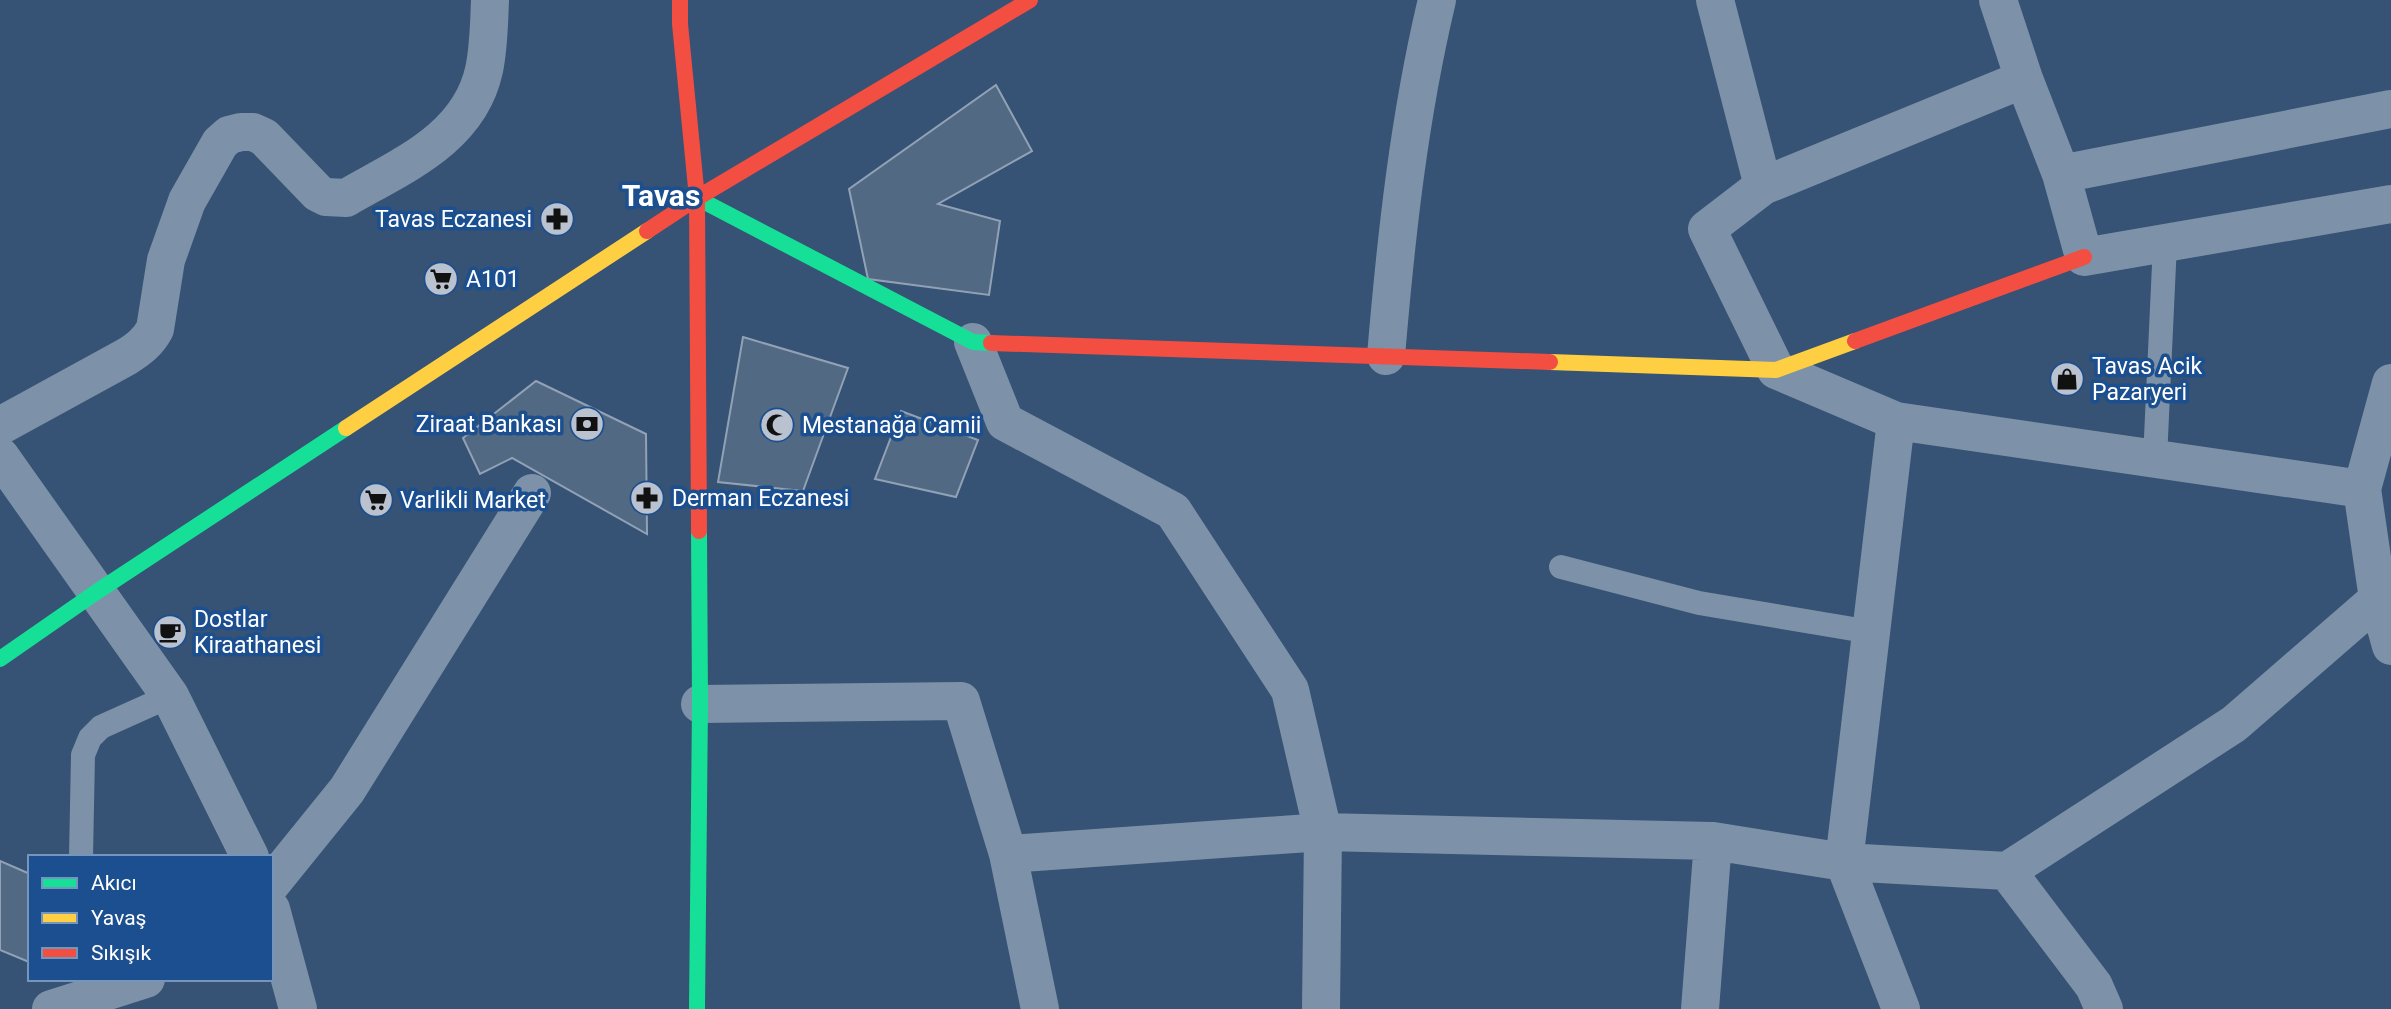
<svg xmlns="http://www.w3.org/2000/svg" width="2391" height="1009" font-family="Roboto,sans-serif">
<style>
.building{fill:#526984;stroke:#92a2b6;stroke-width:2}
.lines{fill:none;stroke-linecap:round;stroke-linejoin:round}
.lane{stroke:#7d92a8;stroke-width:24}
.street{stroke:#7d92a8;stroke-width:38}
.fast{stroke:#16e098;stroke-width:16}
.slow{stroke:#ffcf43;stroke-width:16}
.jam{stroke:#f24e42;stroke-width:16}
.labels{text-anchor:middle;stroke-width:7;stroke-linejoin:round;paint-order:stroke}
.poi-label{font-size:23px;fill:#fff;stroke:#1b4f8f;text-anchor:start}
.district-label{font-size:30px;font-weight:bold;fill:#fff;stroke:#1b4f8f}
</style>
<rect width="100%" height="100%" fill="#365274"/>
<path class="building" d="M996 85 1032 151 938 204 1000 221 989 295 868 279 849 189Z
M743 337 848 368 803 491 718 482Z
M536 381 646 434 647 534 512 458 480 474 463 438Z
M901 411 978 440 956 497 875 479Z
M0 861 30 874 29 962 0 950Z"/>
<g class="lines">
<path class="lane" d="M2155 459 2165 243
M1561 567 1699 603 1871 632
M81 857 83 755 90 738 101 727 170 696"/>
<path class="street" d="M1715 0 1763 186 1707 229 1776 370 1896 421 2362 489 2391 383
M1998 0 2024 79 2061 174 2084 257 2391 204
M2061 174 2391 109
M1763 186 2024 79
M1386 356C1396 237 1409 117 1437 0
M1896 421 1844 862 2007 871 2234 724 2378 599
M0 426 126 357C139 349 148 342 155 329L166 260 187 201 220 143 229 135 241 132H253L264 137 318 193 326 197 346 198C401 166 469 139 484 70 489 47 489 23 490 0
M0 456 170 696 250 857
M2362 489 2378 599 2391 646
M700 704 961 701 1008 854 1323 832 1290 690 1173 511 1005 422 973 342
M1008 854 1040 1009
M2007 871 2094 986 2104 1009
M271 884 347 790 532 493
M271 909 298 1009
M51 1009 146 979
M1321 1009 1323 832 1713 841 1844 862 1901 1009
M1700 1009 1713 841"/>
<path class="fast" d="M697 198 973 342 991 343
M0 659 95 593 346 428
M697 1009 700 704 699 531"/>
<path class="slow" d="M1550 362 1776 370 1855 341
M346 428 647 231"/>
<path class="jam" d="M680 0V24L697 198 699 531
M647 231 697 198 1030 0
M1855 341 2084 257
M991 343 1550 362"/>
</g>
<defs>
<g id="pharmacy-disc" transform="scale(1.75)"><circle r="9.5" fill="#b9c2ce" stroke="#1b4f8f"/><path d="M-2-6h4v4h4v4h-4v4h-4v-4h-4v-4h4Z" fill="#111"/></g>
<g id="supermarket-disc" transform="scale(1.75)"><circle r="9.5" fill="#b9c2ce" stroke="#1b4f8f"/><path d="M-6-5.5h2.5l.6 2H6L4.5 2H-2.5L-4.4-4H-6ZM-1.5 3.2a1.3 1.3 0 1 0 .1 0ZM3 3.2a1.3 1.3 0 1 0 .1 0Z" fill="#111"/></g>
<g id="shop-disc" transform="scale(1.75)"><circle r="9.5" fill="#b9c2ce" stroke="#1b4f8f"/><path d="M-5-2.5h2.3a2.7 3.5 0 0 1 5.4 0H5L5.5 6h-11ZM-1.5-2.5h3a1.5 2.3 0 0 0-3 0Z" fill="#111"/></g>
<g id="bank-disc" transform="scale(1.75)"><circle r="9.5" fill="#b9c2ce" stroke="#1b4f8f"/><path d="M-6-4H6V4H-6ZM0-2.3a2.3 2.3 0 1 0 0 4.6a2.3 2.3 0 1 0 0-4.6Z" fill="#111"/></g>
<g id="mosque-disc" transform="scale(1.75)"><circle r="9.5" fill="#b9c2ce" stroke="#1b4f8f"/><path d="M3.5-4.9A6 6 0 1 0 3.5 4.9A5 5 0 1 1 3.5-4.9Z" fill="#111"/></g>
<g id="cafe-disc" transform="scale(1.75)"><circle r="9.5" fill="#b9c2ce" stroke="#1b4f8f"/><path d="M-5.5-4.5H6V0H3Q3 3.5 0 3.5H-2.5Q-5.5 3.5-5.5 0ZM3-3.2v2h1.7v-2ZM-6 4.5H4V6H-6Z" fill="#111"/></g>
</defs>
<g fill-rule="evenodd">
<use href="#pharmacy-disc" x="557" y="219"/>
<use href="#supermarket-disc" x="441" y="279"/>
<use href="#shop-disc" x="2067" y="379"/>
<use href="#bank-disc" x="587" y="424"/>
<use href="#mosque-disc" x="777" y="425"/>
<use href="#pharmacy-disc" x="647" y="498"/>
<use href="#supermarket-disc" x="376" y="500"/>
<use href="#cafe-disc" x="170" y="632"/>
</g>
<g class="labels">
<g class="poi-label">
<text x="532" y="227" text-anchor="end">Tavas Eczanesi</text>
<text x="466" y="287">A101</text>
<text x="2092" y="374">Tavas Acik<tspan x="2092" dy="26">Pazaryeri</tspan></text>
<text x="562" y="432" text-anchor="end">Ziraat Bankası</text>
<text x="802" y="433">Mestanağa Camii</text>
<text x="672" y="506">Derman Eczanesi</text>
<text x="400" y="508">Varlikli Market</text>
<text x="194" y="627">Dostlar<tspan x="194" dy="26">Kiraathanesi</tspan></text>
</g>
<g class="district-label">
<text x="661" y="206">Tavas</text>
</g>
</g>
<rect x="28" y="855" width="245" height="126" fill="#1b4f8f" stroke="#7695bc" stroke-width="2"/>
<rect x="42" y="878" width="35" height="10" fill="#16e098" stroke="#7695bc" stroke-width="2"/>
<text x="91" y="890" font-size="21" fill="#ffffff">Akıcı</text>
<rect x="42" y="913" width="35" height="10" fill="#ffcf43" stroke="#7695bc" stroke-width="2"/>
<text x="91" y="925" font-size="21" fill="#ffffff">Yavaş</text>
<rect x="42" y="948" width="35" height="10" fill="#f24e42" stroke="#7695bc" stroke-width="2"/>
<text x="91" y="960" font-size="21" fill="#ffffff">Sıkışık</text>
</svg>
